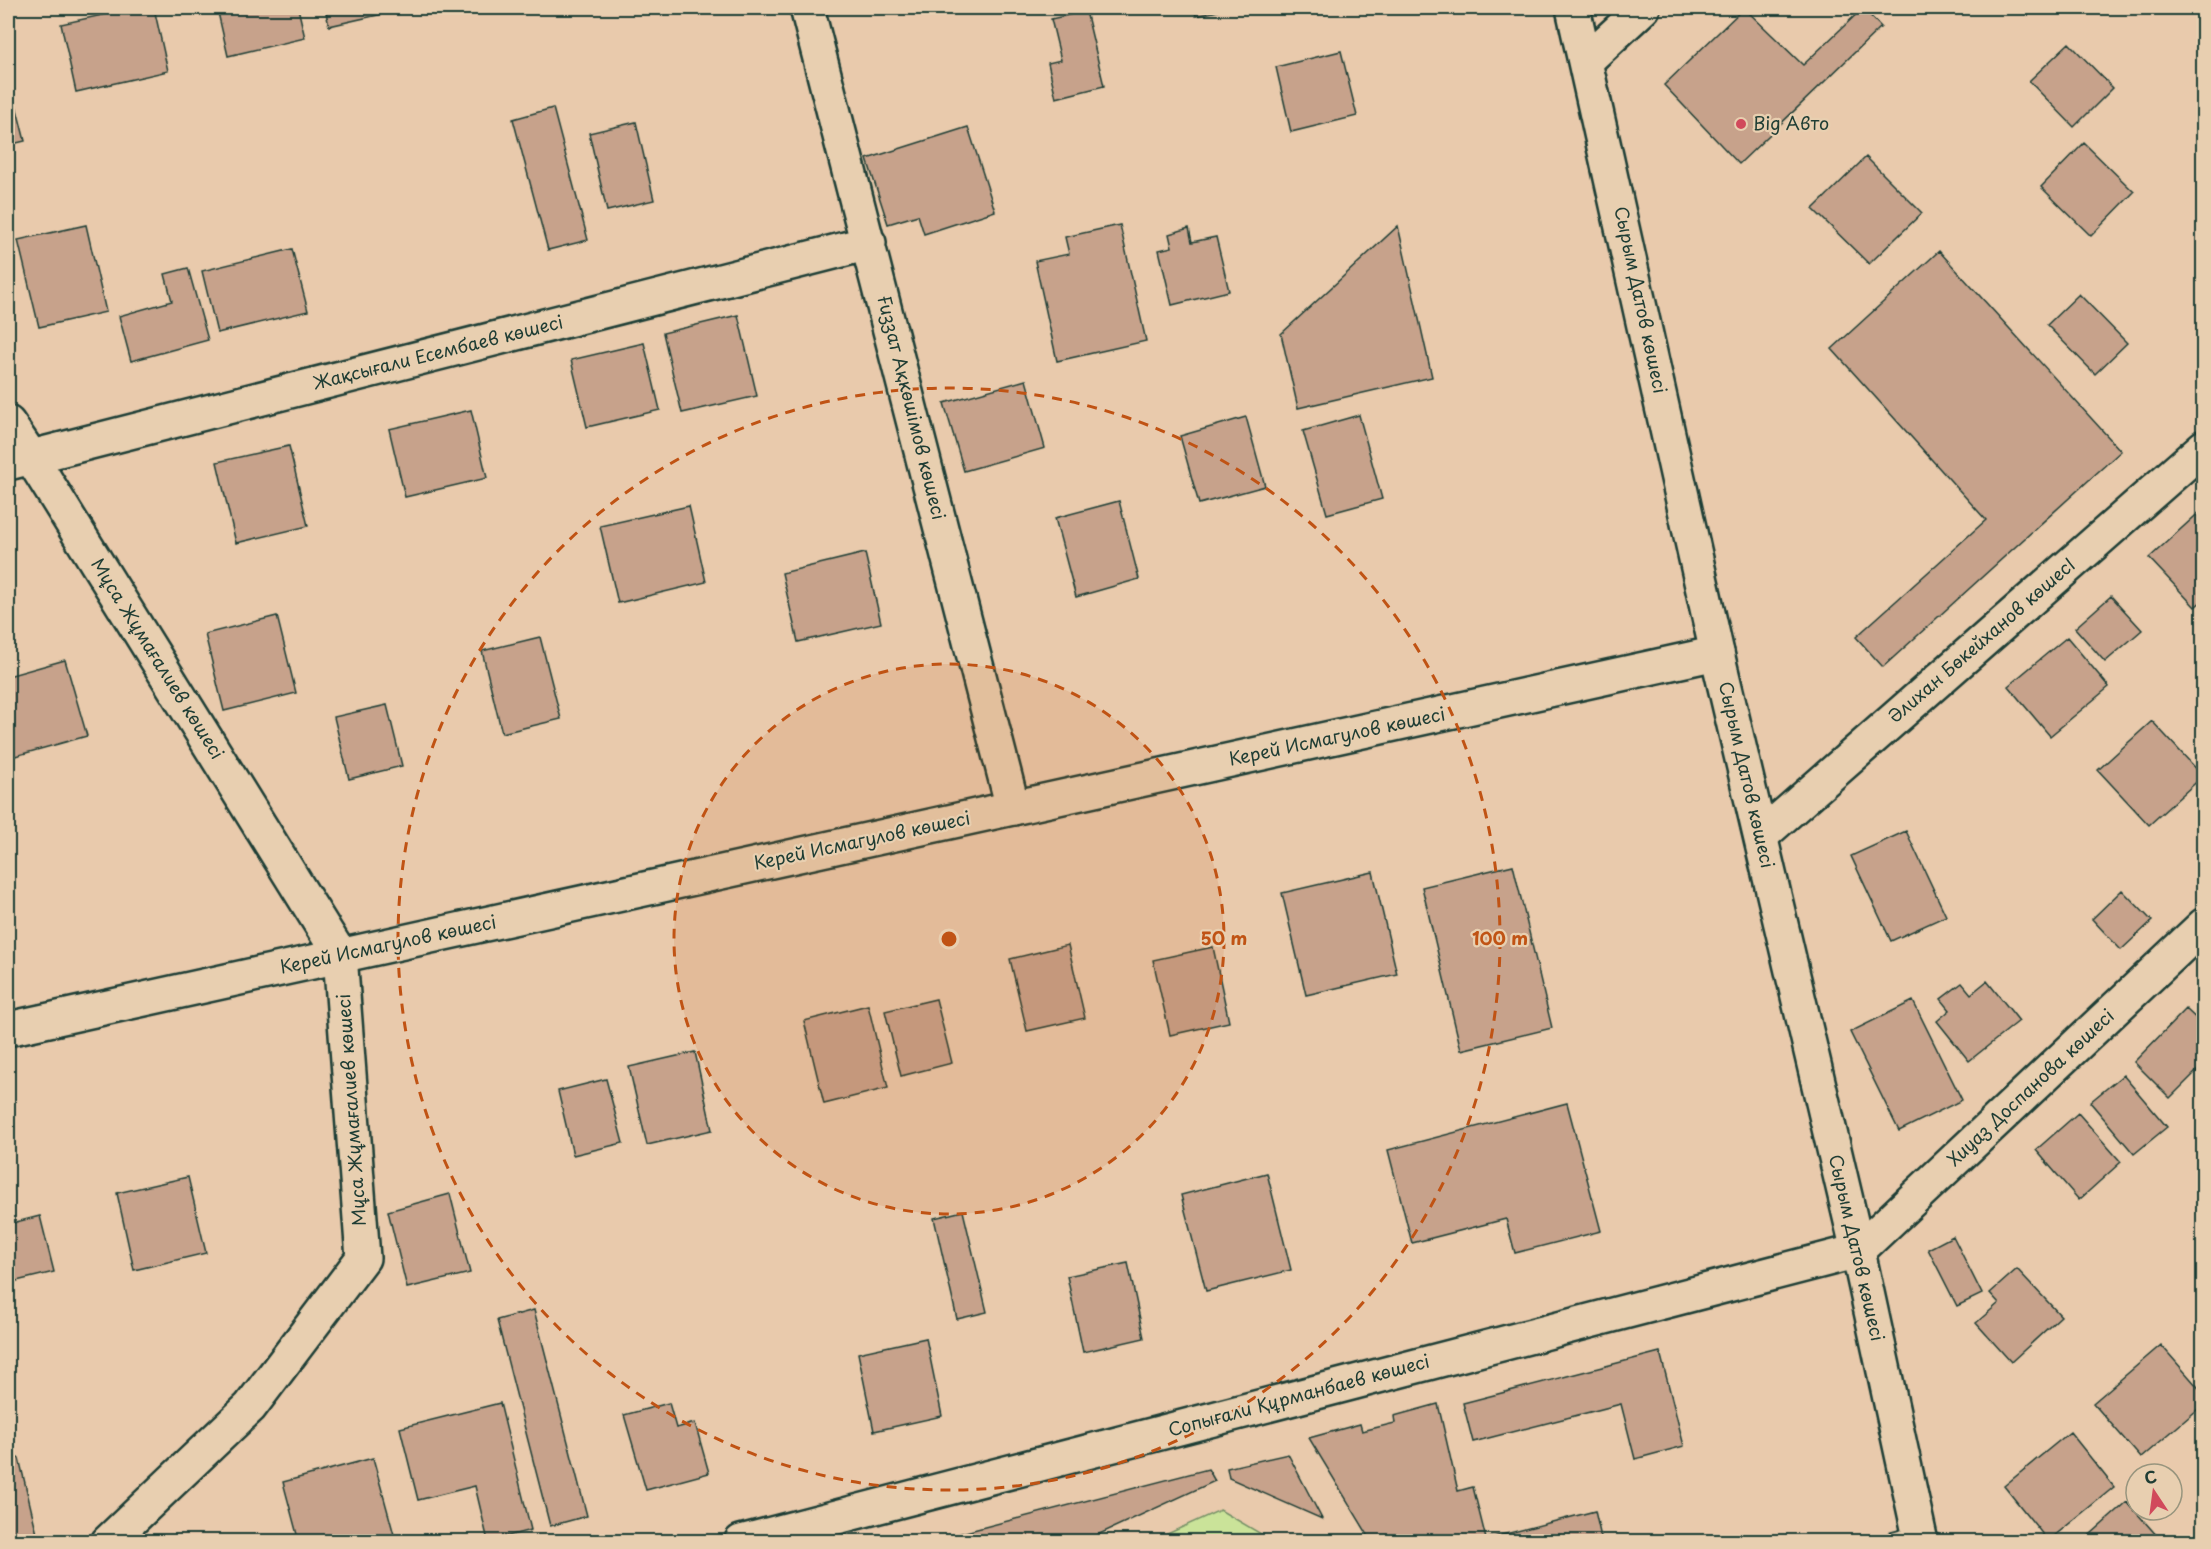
<svg xmlns="http://www.w3.org/2000/svg" width="2211" height="1549" font-family="'Playpen Sans',sans-serif">
<style>
.green{fill:#cae399;stroke:#749066;stroke-width:1.5}
.building{fill:#c7a28b;stroke:#1f3d34;stroke-width:1.5}
.lines{fill:none;stroke-linecap:round;stroke-linejoin:round}
.service-casing{stroke:#1f3d34;stroke-width:22}
.minor-casing{stroke:#1f3d34;stroke-width:38}
.tertiary-casing{stroke:#1f3d34;stroke-width:38}
.secondary-casing{stroke:#1f3d34;stroke-width:38}
.service{stroke:#e8cfb0;stroke-width:18}
.minor{stroke:#e8cfb0;stroke-width:33}
.tertiary{stroke:#e8cfb0;stroke-width:33}
.secondary{stroke:#e8cfb0;stroke-width:33}
.ring{fill:none;stroke:#c05314;stroke-width:3;stroke-dasharray:10 8}
.poi-dot{fill:#d1495b;stroke:#e8cfb0;stroke-width:2}
.labels{text-anchor:middle;stroke-width:4.5;stroke-linejoin:round;paint-order:stroke}
.poi-label{font-size:18px;fill:#1f3d34;stroke:#e8cfb0;text-anchor:start}
.street-label{font-size:18px;fill:#1f3d34;stroke:#e8cfb0}
.centre{fill:#c05314;stroke:#e8cfb0;stroke-width:3}
.ring-label{font-size:18px;text-anchor:middle;font-weight:bold;fill:#c05314;stroke:#e8cfb0;stroke-width:4.5;stroke-linejoin:round;paint-order:stroke}
</style>
<rect width="100%" height="100%" fill="#e9caac"/>
<filter id="ink" filterUnits="userSpaceOnUse"><feTurbulence type="fractalNoise" baseFrequency=".0167" numOctaves="2"/><feDisplacementMap in="SourceGraphic" scale="12" xChannelSelector="R" yChannelSelector="G"/><feConvolveMatrix kernelMatrix="1 2 1 2 8 2 1 2 1" color-interpolation-filters="sRGB"/></filter>
<g filter="url(#ink)">
<path class="green" d="M1220 1510 1273 1541H1152Z"/>
<path class="building" d="M134 8H154L168 71 76 92 61 24Z
M217 8H298L305 38 228 56Z
M325 8H409L329 26Z
M1194 8H1230L1196 16Z
M1744 8 1803 65 1863 8 1881 27 1739 164 1664 85Z
M1086 11 1104 86 1056 98 1048 63 1061 60 1051 19Z
M2069 43 2113 88 2074 127 2029 81Z
M1341 51 1357 116 1291 132 1276 67Z
M8 74 25 141 8 145Z
M553 108 588 240 548 250 513 119Z
M636 122 654 200 607 211 589 133Z
M968 127 995 211 924 234 918 215 888 224 867 159Z
M2084 143 2134 192 2091 236 2041 187Z
M1866 157 1922 213 1869 264 1813 209Z
M86 225 106 312 39 327 18 240Z
M1120 225 1146 341 1057 361 1035 261 1069 254 1065 237Z
M1398 226 1432 377 1298 408 1281 334Z
M1189 228 1192 242 1216 237 1229 291 1172 305 1159 250 1172 247 1169 234Z
M292 249 308 311 217 333 202 271Z
M1939 251 2121 451 1883 667 1856 637 1986 520 1832 349Z
M188 268 208 340 131 361 119 316 172 301 165 274Z
M2079 294 2127 343 2095 374 2047 325Z
M738 315 757 396 682 413 663 333Z
M644 343 660 410 587 427 571 360Z
M1026 380 1045 448 964 471 944 403Z
M471 410 487 478 405 497 389 429Z
M1359 415 1382 499 1327 514 1303 431Z
M1246 417 1265 486 1199 504 1180 436Z
M289 446 308 526 236 543 217 462Z
M1119 501 1139 579 1076 597 1055 518Z
M689 506 706 582 618 603 600 526Z
M2204 508V599L2195 607 2149 558Z
M865 553 881 623 798 642 782 573Z
M2111 596 2142 630 2105 662 2075 628Z
M277 616 296 693 224 711 205 634Z
M540 637 561 719 502 733 482 651Z
M2067 637 2109 687 2050 736 2008 686Z
M65 660 87 736 8 758V676Z
M387 705 402 766 349 779 334 717Z
M2152 721 2203 776 2149 825 2098 770Z
M1906 831 1946 916 1891 941 1851 856Z
M1513 865 1552 1028 1461 1050 1422 887Z
M1373 872 1397 974 1306 995 1282 893Z
M2122 890 2152 921 2121 950 2092 919Z
M1068 945 1085 1018 1027 1031 1010 959Z
M1213 947 1229 1022 1170 1035 1153 960Z
M1987 981 2019 1021 1969 1061 1937 1021 1950 1010 1941 999 1962 983 1971 994Z
M936 999 952 1063 901 1076 885 1011Z
M1913 1001 1962 1100 1899 1131 1850 1032Z
M868 1005 888 1088 824 1104 804 1021Z
M2186 1009 2204 1026V1064L2170 1098 2134 1062Z
M695 1052 712 1130 647 1145 629 1067Z
M2123 1075 2167 1127 2134 1154 2090 1102Z
M606 1079 623 1143 573 1155 558 1091Z
M1567 1103 1601 1231 1515 1253 1506 1219 1412 1243 1388 1150Z
M2078 1113 2121 1162 2079 1200 2036 1150Z
M1267 1173 1291 1270 1206 1291 1181 1195Z
M188 1177 206 1253 134 1270 117 1193Z
M450 1194 470 1273 407 1288 388 1211Z
M963 1211 987 1312 957 1319 934 1218Z
M40 1216 54 1272 8 1283V1224Z
M1953 1236 1982 1294 1957 1306 1928 1249Z
M1128 1263 1144 1338 1083 1352 1067 1276Z
M2017 1269 2061 1316 2011 1362 1976 1323 1999 1303 1990 1293Z
M534 1310 587 1516 550 1526 497 1320Z
M926 1338 942 1416 874 1431 858 1353Z
M2161 1345 2204 1394V1404L2141 1458 2093 1403Z
M1660 1352 1684 1446 1635 1459 1621 1404 1473 1442 1463 1403Z
M500 1403 531 1530 488 1541 475 1486 418 1500 400 1428Z
M669 1403 676 1428 695 1423 709 1473 646 1490 624 1415Z
M1438 1404 1458 1491 1473 1487 1486 1539 1595 1511 1602 1542H1364L1368 1535 1309 1438 1360 1424 1362 1431 1395 1423 1394 1416Z
M2070 1432 2114 1487 2048 1541 2004 1486Z
M1288 1454 1322 1519 1229 1478 1227 1468Z
M19 1458 37 1534 8 1541V1460Z
M373 1458 396 1542H299L283 1482Z
M1208 1469 1215 1481 1082 1542H927Z
M2127 1502 2159 1538 2155 1542H2082Z"/>
<g class="lines">
<g class="service-casing">
<path id="service" d="M1893 1542 1919 1535"/>
</g>
<g class="minor-casing">
<path id="minor" d="M807 8 1013 808
M1587 60 1643 8
M8 423 31 457 340 955 363 1258 250 1407 108 1542
M12 462 869 243
M1761 836 2204 447
M741 1542 1858 1251 2204 925"/>
</g>
<g class="tertiary-casing">
<path id="tertiary" d="M8 1029 1717 653"/>
</g>
<g class="secondary-casing">
<path id="secondary" d="M1573 8 1717 653 1858 1251 1921 1542"/>
</g>
<use href="#service" class="service"/>
<use href="#minor" class="minor"/>
<use href="#tertiary" class="tertiary"/>
<use href="#secondary" class="secondary"/>
</g>
</g>
<circle cx="949" cy="939" r="275" fill="#c05314" fill-opacity=".12"/>
<g class="ring">
<circle cx="949" cy="939" r="275"/>
<circle cx="949" cy="939" r="551"/>
</g>
<circle class="poi-dot" cx="1741" cy="124" r="6"/>
<g class="labels">
<g class="poi-label">
<text x="1753" y="130">Big Авто</text>
</g>
<g class="street-label">
<text transform="translate(1640 300) rotate(78)" y="6">Сырым Датов көшесі</text>
<text transform="translate(438 353) rotate(-14)" y="6">Жақсығали Есембаев көшесi</text>
<text transform="translate(911 408) rotate(76)" y="6">Ғиззат Ақкөшімов көшесi</text>
<text transform="translate(1982 641) rotate(-41)" y="6">Әлихан Бөкейханов көшесI</text>
<text transform="translate(157 659) rotate(58)" y="6">Мұса Жұмағалиев көшесі</text>
<text transform="translate(1337 737) rotate(-12)" y="6">Керей Исмагулов көшесі</text>
<text transform="translate(1746 775) rotate(77)" y="6">Сырым Датов көшесі</text>
<text transform="translate(862 841) rotate(-12)" y="6">Керей Исмагулов көшесі</text>
<text transform="translate(388 945) rotate(-12)" y="6">Керей Исмагулов көшесі</text>
<text transform="translate(2031 1088) rotate(-43)" y="6">Хиуаз Доспанова көшесі</text>
<text transform="translate(352 1110) rotate(-94)" y="6">Мұса Жұмағалиев көшесі</text>
<text transform="translate(1856 1248) rotate(77)" y="6">Сырым Датов көшесі</text>
<text transform="translate(1299 1396) rotate(-15)" y="6">Сопығали Құрманбаев көшесі</text>
</g>
</g>
<circle cx="949" cy="939" r="9" class="centre"/>
<g class="ring-label">
<text x="1224" y="945">50 m</text>
<text x="1500" y="945">100 m</text>
</g>
<rect width="2211" height="1549" fill="none" stroke="#e8cfb0" stroke-width="30"/>
<rect x="15" y="15" width="2181" height="1519" fill="none" stroke="#1f3d34" stroke-width="2" filter="url(#ink)"/>
<g transform="translate(2154 1492) rotate(347)"><circle r="28" fill="#e8cfb0" stroke="#98957e" stroke-width="1.5"/>
<path d="M0-4.5L10 22L0 15L-10 22Z" fill="#d1495b"/>
<text y="-9" font-size="16" font-weight="bold" text-anchor="middle" fill="#1f3d34">С</text>
</g>
</svg>
